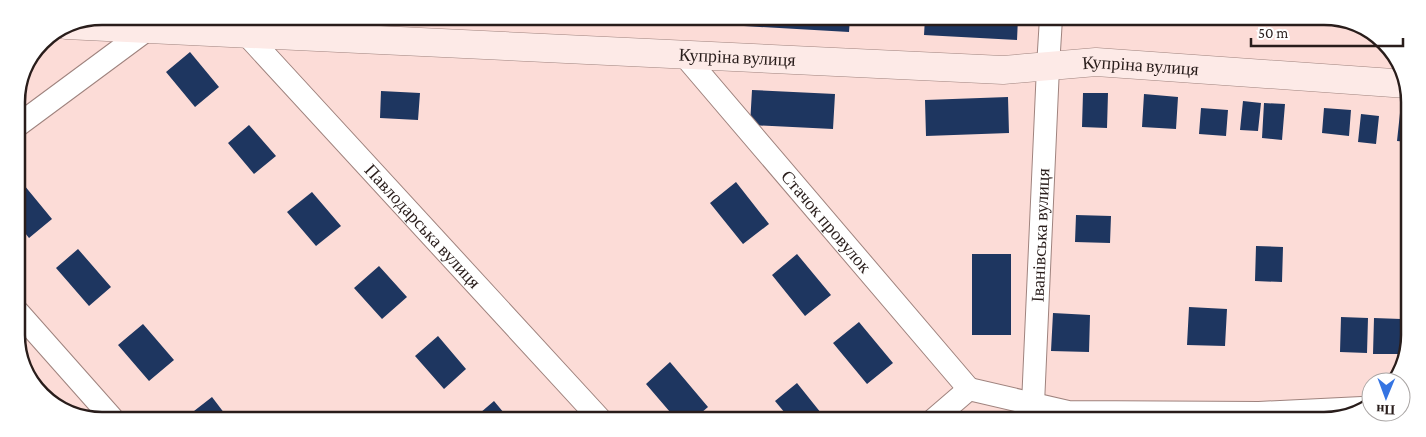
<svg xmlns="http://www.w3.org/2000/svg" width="1426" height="437" font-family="'Crimson Pro',serif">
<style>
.building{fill:#1e3660}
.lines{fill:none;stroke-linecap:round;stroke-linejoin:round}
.lane-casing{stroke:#9f837e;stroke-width:13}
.street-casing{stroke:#9f837e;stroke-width:24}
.secondary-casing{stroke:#9f837e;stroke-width:29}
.lane{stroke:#fff;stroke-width:11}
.street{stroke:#fff;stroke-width:22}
.secondary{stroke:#fdeae7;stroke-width:28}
.labels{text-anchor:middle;stroke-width:5;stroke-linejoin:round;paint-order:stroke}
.street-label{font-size:18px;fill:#291d1b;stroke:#fff}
.rim{fill:none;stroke:#291d1b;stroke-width:2.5}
</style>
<rect width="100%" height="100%" fill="#fcdcd7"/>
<path class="building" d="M638 17 682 18V25L638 22Z
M744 18H850L849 32 744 26Z
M925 18H1018L1017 40 924 35Z
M190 52 219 87 195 107 166 72Z
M752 90 835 94 833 129 750 125Z
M381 91 420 93 418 120 380 118Z
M1083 93H1108L1107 128 1082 127Z
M1144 94 1178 97 1176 129 1142 127Z
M1008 97 1009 133 926 136 925 100Z
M1243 101 1261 103 1258 131 1240 130Z
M1264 103 1285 104 1282 140 1262 138Z
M1201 108 1228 110 1226 136 1199 134Z
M1324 108 1351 110 1349 136 1322 133Z
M1400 113 1408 114V142L1397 141Z
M1361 114 1379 116 1376 144 1358 142Z
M249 125 276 156 254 174 228 143Z
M736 182 769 224 743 244 710 203Z
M24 185 52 219 29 238 17 223V190Z
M312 192 341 226 316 246 287 212Z
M1076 215 1111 216 1110 243 1075 242Z
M1256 246 1283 247 1282 282 1255 281Z
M78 249 111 287 89 306 56 268Z
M797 254 831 295 805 316 772 275Z
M972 254H1011V335H972Z
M379 266 407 297 382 319 354 288Z
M1189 307 1227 309 1225 346 1187 345Z
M1053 313 1090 315 1089 352 1051 351Z
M1341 317 1368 318 1367 353 1340 352Z
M1374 318 1401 319 1400 354H1373Z
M859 322 893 363 867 384 833 343Z
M143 324 174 360 149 381 118 345Z
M438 336 466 369 444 389 415 356Z
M670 362 708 407 694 419H676L646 384Z
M797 383 821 413 812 419H790L775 401Z
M212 397 228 418H185Z
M494 401 509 419H473Z"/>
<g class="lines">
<g class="lane-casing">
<path id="lane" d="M297 36V17"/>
</g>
<g class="street-casing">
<g id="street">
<path id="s1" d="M246 34 600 419"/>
<path id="s2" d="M684 55 969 389"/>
<path d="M17 126 148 29"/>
<path d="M18 312 112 418"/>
<path id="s3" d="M1033 404 1048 67 1051 18"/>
<path d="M933 420 969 389 1068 412 1259 413 1362 408"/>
</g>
</g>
<g class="secondary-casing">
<g id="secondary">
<path id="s4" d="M66 25 1003 70 1096 62 1407 84"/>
</g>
</g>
<use href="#lane" class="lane"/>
<use href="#street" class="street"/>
<use href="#secondary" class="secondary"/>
</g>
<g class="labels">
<g class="street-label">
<text dy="6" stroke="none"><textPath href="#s4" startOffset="672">Купріна вулиця</textPath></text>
<text dy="6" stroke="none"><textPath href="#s4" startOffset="1076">Купріна вулиця</textPath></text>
<text dy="6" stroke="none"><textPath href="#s2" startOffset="219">Стачок провулок</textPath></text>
<text dy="6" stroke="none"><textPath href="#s1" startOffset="261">Павлодарська вулиця</textPath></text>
<text dy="6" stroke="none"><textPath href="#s3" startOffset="169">Іванівська вулиця</textPath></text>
</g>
</g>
<path d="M0 0H1426V437H0ZM102 25H1324A77 77 0 0 1 1401 102V335A77 77 0 0 1 1324 412H102A77 77 0 0 1 25 335V102A77 77 0 0 1 102 25Z" fill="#fff" fill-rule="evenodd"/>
<path class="rim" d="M102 25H1324A77 77 0 0 1 1401 102V335A77 77 0 0 1 1324 412H102A77 77 0 0 1 25 335V102A77 77 0 0 1 102 25Z"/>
<g transform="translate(1386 397) rotate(181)"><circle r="24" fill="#ffffff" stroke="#a9a5a4"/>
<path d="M0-4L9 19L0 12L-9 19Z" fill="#3574e2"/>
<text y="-8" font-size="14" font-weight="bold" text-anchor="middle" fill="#291d1b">Пн</text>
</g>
<path d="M1251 38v8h152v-8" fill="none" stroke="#291d1b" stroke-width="2.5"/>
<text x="1258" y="38" font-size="15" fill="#291d1b" stroke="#ffffff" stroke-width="4" paint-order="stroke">50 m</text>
</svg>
